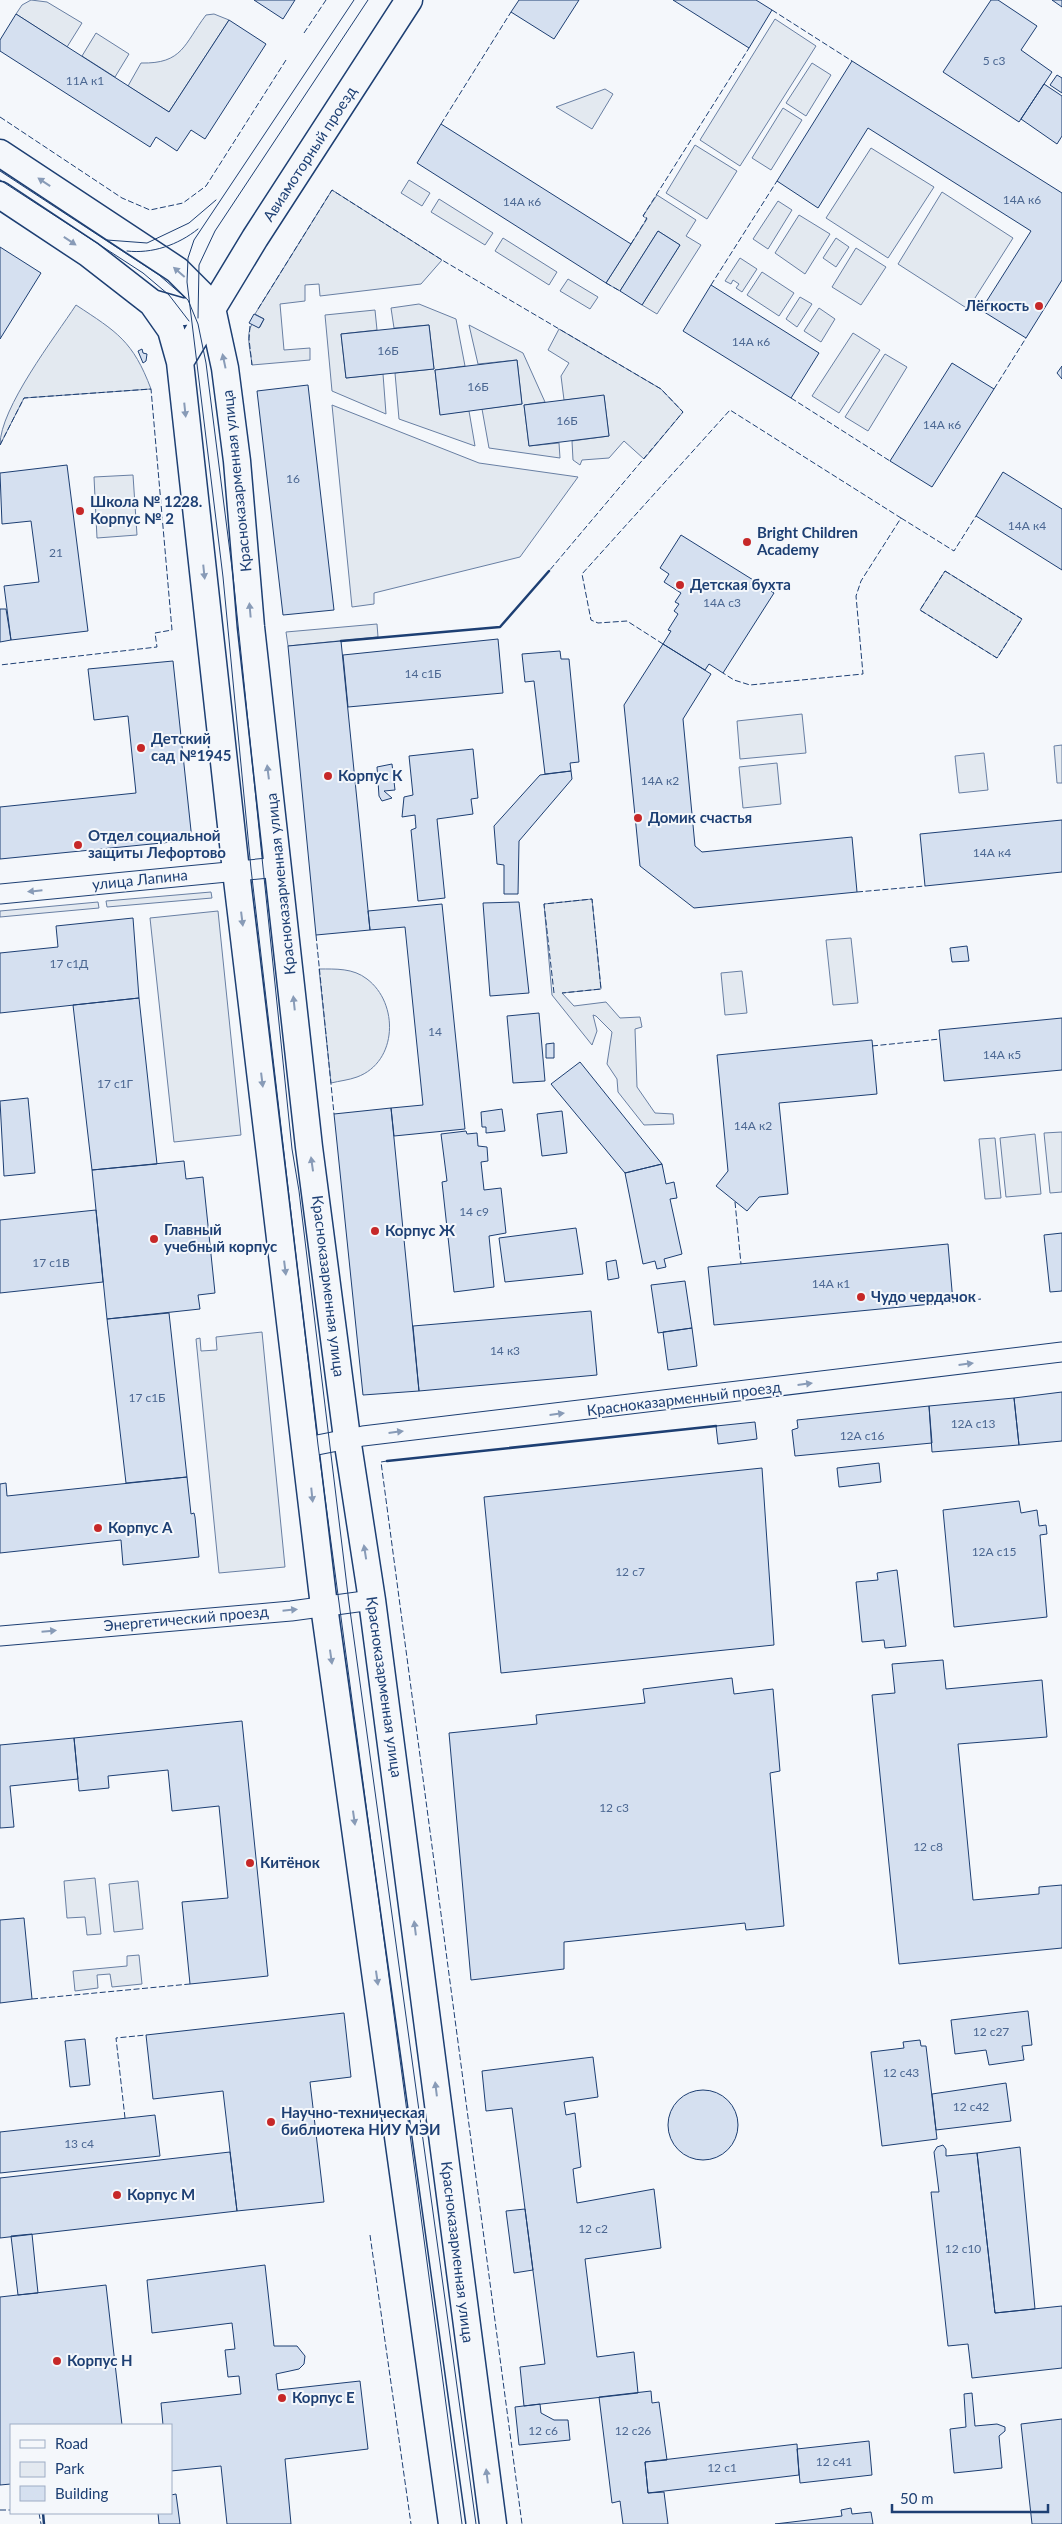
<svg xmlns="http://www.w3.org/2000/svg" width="1062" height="2524" font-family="Lato,sans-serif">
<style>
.green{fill:#e3e9f0;stroke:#687fa3}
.building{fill:#d5e0f0;stroke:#1d3f73}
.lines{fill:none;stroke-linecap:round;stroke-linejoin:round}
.minor-casing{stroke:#1d3f73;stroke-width:21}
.secondary-casing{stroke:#1d3f73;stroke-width:29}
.minor{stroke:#f4f7fb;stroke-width:19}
.secondary{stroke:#f4f7fb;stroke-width:26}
.tram{stroke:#1d3f73;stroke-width:1}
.fence{stroke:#1d3f73;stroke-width:1;stroke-dasharray:6 2.5;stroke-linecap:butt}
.wall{stroke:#1d3f73;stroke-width:2.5}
.oneway{fill:#889bb7}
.poi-dot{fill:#c62828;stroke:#f4f7fb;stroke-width:2}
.labels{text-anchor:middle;stroke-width:4;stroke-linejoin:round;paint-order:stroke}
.number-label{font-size:12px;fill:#4b6792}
.street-label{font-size:15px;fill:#1d3f73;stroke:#f4f7fb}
.poi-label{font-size:15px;font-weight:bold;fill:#1d3f73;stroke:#f4f7fb;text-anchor:start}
</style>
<rect width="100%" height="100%" fill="#f4f7fb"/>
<path class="green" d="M31 0 47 2 82 23 67 47 16 14 22 5Z
M214 14 229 20 169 112 128 86 141 63C183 64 184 44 206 15Z
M775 19 816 46 740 166 700 140Z
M96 33 129 54 115 77 82 56Z
M812 63 831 75 806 116 786 103Z
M605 89 613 94 592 129 556 107Z
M783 108 802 120 771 170 752 158Z
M695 145 737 171 707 219 666 193Z
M871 148 934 187 888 258 826 218Z
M409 180 430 193 422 206 401 193Z
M332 190 442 260 421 284 320 296 319 284 305 285V301L280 304 284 350 310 348V360L252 365C251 352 245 335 252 324L260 327 264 319 255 314Z
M942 192 1013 238 968 309 898 264Z
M657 195 696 220 686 236 701 245 657 314 642 305 680 245 658 231 620 291 606 283 647 219 643 216Z
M439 199 493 233 485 245 431 212Z
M778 201 792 210 768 249 753 239Z
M799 215 830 234 805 274 775 253Z
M503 238 557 272 549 285 495 251Z
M836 238 849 247 836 267 823 258Z
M856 248 886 267 861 305 832 287Z
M740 258 757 269 742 292 736 288 739 284 733 280 731 284 725 281Z
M762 272 794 293 779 316 747 295Z
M568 279 598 297 590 309 560 291Z
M800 297 812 304 797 327 786 319Z
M419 304 456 319 465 366 435 370 440 414 469 411 475 446 399 419 395 373 434 369 429 325 394 328 391 308Z
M76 305C117 332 133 341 151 389L24 398 0 445C0 408 55 337 76 305Z
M819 308 835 319 821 342 804 331Z
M375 310 377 330 341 334 346 378 383 374 386 414 332 391 325 315Z
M469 325 523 353 545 402 524 405 529 446 559 443 560 458 489 448 482 409 522 404 517 360 478 364Z
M559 329 661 389 683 412 644 459 624 441 609 458 582 460 580 465 573 460 572 441 609 436 604 396 564 400 561 376 569 363 548 350Z
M853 333 880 350 839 413 812 396Z
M885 354 907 367 868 431 845 417Z
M332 405 479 463 578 477 520 557 374 593V604L352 607Z
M133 475 137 535 97 538 94 477Z
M945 571 1022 619 997 658 920 610Z
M377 624 378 637 288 646 286 632Z
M802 714 806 753 740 759 737 721Z
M1062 745V783H1057L1054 746Z
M984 753 988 790 959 793 955 756Z
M777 763 781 804 743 808 739 767Z
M211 892 212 898 107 907 106 901Z
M592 899 601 989 562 993 574 1006 606 1002 620 1018 640 1017 642 1027 635 1029 637 1087 655 1113 673 1114 674 1124 644 1125 618 1092 617 1079 607 1064 612 1032 596 1016 593 1015 597 1031 592 1045 552 995 544 904Z
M98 902 99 908 0 917V911Z
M218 911 241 1135 174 1142 150 918Z
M851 938 858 1003 833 1005 826 940Z
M319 969C336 969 353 968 367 979 399 1003 398 1062 357 1077 349 1080 339 1081 331 1083Z
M742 971 747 1013 725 1015 721 973Z
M1062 1132V1192L1050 1193 1044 1133Z
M1035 1134 1041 1194 1006 1197 1000 1138Z
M995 1138 1001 1198 985 1199 979 1139Z
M262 1332 285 1567 219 1573 196 1339 200 1338 201 1351 217 1350 216 1337Z
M95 1878 101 1934 87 1935 85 1917 67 1918 64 1881Z
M138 1881 143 1929 114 1932 109 1884Z
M139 1955 142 1984 112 1987 110 1974 97 1975 98 1988 75 1991 73 1971 127 1966V1956Z"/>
<path class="building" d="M254 0H295L283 19Z
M519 0H579L554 39 511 12Z
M673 0H756L772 10 749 48Z
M991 0H998L1037 26 1021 50 1052 72 1019 122 943 72Z
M1052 0H1062V7Z
M16 14 169 112 229 20 266 44 205 139 191 130 177 151 156 137 150 147 0 51V40Z
M852 61 1062 193V280L1026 338 981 310 1031 231 868 128 818 208 777 181Z
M1057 75 1062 78V93L1050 85Z
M1044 84 1062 96V136L1057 144 1021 119Z
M441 124 631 244 606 283 417 163Z
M658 231 680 245 642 305 620 291Z
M0 247 41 273 0 339Z
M711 285 819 353 791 398 683 331Z
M254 314 264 319 259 328 249 323Z
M429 325 434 369 346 378 341 334Z
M142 349 143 353 147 354 146 361 143 363 138 351Z
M517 360 522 404 440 415 435 370Z
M952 363 994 389 932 487 890 461Z
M1062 366V379L1057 373Z
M308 385 334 610 283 615 257 391Z
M604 395 609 436 529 446 524 405Z
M67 465 88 631 11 640 4 586 39 582 31 521 2 524 0 473Z
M1003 472 1062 509V570L976 516Z
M681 535 774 593 723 673 709 664 705 670 663 644 671 631 668 630 678 614 674 611 679 604 675 602 681 593 664 582 669 574 660 568Z
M0 609H6L11 640 0 642Z
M498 639 503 693 348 707 343 655Z
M341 641 370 930 316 935 288 646Z
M663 644 711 674 683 719 695 846 702 852 852 837 857 892 694 908 640 866 624 705Z
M560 651 561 659H569L579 762 570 763 571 771 545 774 534 681 525 682 522 654Z
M173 661 192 840 0 859V807L136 793 128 716 94 720 88 669Z
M473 749 478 798 471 799 473 814 437 819 445 898 418 901 411 830 416 828 415 815 402 817 404 797 413 795 409 756Z
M392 764 395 790 384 791 392 798 382 801 379 796 377 767Z
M571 771 572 779 519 841 518 894H504V865L497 864 494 826 540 775Z
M1062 820V872L925 886 920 834Z
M519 902 529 993 490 996 483 903Z
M442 904 465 1129 394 1136 391 1108 423 1105 405 927 370 930 368 911Z
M133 918 139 998 0 1013V953L58 947 56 926Z
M967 946 969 961 952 962 950 948Z
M139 998 157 1164 92 1170 73 1005Z
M539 1013 545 1081 513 1083 507 1016Z
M1062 1018V1070L944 1081 939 1030Z
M872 1040 877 1094 779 1103 788 1194 759 1197 747 1211 716 1186 728 1171 717 1055Z
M554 1043V1058H546V1044Z
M580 1062 662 1164 625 1173 551 1084Z
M28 1098 35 1173 4 1176 0 1101Z
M391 1108 419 1391 363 1395 334 1114Z
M502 1109 505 1131 486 1133V1127H482L481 1112Z
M562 1111 567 1153 542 1156 537 1114Z
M466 1131 467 1134 477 1133 478 1146 487 1147 488 1161 481 1162 484 1190 501 1188 506 1233 489 1236 494 1287 454 1292 442 1182 447 1181 441 1134Z
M184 1161 186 1179 203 1177 215 1293 198 1295 200 1309 107 1319 92 1170Z
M662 1164 666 1184 674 1182 677 1198 670 1199 682 1254 664 1259 666 1267 657 1269 655 1261 643 1264 625 1173Z
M96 1210 103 1282 0 1293V1220Z
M576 1228 583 1274 505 1282 499 1238Z
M1062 1233V1291L1050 1292 1044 1235Z
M948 1244 953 1302 714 1325 708 1267Z
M616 1260 619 1278 608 1280 606 1262Z
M685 1281 692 1328 658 1333 651 1285Z
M591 1311 597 1375 419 1391 413 1326Z
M169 1313 187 1477 126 1483 107 1319Z
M692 1328 697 1366 668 1370 663 1332Z
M1062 1392V1441L1019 1445 1014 1398Z
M1014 1398 1019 1445 932 1452 929 1406Z
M929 1406 932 1443 795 1456 792 1430 798 1428 797 1420Z
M755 1422 757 1439 718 1444 716 1426Z
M879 1463 881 1482 839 1487 837 1468Z
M762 1468 774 1645 501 1673 484 1497Z
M187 1477 191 1514 194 1513 195 1517 199 1557 123 1565 121 1540 0 1553V1484L6 1483 7 1496Z
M1019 1501 1021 1513 1037 1510 1039 1526 1046 1525 1047 1534 1040 1535 1047 1617 954 1627 943 1510Z
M897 1570 906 1646 885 1648 884 1640 862 1642 856 1582 878 1580 877 1573Z
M943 1660 946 1689 1042 1680 1047 1737 958 1744 973 1900 1039 1894V1887L1062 1885V1948L899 1964 872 1695 895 1693 892 1664Z
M732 1678 734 1694 773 1689 780 1771 770 1773 784 1926 746 1930 745 1923 564 1942V1969L471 1980 449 1733 537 1724 536 1715 645 1703 643 1689Z
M242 1721 268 1976 190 1984 182 1902 228 1898 219 1806 172 1811 168 1770 108 1776 109 1788 79 1791 74 1738Z
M74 1738 78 1779 10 1786 14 1827 0 1828V1745Z
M24 1918 32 1999 0 2003V1920Z
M1028 2011 1032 2045 1022 2046 1024 2060 989 2065 986 2050 955 2054 951 2020Z
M344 2013 351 2077 310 2082 324 2202 237 2211 223 2091 153 2099 146 2035Z
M85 2039 90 2085 70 2087 65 2041Z
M920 2040 921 2046H926L937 2139 882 2146 871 2052 904 2048 903 2042Z
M593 2057 598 2097 564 2102 566 2115 575 2113 581 2167 573 2169 577 2203 654 2189 661 2248 585 2259 597 2357 634 2352 638 2393 524 2406 520 2367 545 2364 512 2108 486 2111 482 2071Z
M1006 2083 1011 2121 936 2130 932 2094Z
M668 2125a35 35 0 1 1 70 0a35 35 0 1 1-70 0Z
M155 2115 160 2156 0 2173V2132Z
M943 2145 946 2149V2156L977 2153 995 2313 1062 2306V2368L972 2378 968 2344 948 2346 931 2192H939L934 2152 937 2147Z
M1020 2147 1035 2309 995 2313 977 2153Z
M230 2152 237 2211 0 2238V2178Z
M525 2209 533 2270 514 2273 506 2211Z
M32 2234 38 2293 18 2295 11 2236Z
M265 2265 274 2346H297L305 2356 304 2364 299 2369 276 2374 278 2390 360 2381 368 2449 285 2459 291 2524H227L221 2466 171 2471V2425H163L161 2403 241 2394 239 2376 228 2377 225 2350 235 2349 232 2323 152 2333 147 2280Z
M106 2285 122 2425H11V2484L0 2485V2297Z
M651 2391 652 2403 659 2402 667 2460 645 2462 648 2493 664 2492 668 2524H623L620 2501 612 2503 599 2397Z
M972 2393 975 2426 997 2424 1005 2427V2431L999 2436 1002 2468 954 2473 950 2429 966 2427 964 2394Z
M540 2404 541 2413 554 2420H568L570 2440 519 2445 515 2407Z
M1062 2419V2524H1032L1021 2424Z
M869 2441 872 2475 800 2483 797 2449Z
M797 2444 799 2475 648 2493 645 2462Z
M176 2494 180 2524H159L158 2513H171V2495Z
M851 2508 852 2514 871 2512 873 2524H775L842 2516 841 2510Z"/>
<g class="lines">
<g class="minor-casing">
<path id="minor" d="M0 894 279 867
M307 1447 363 1436 1062 1352
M0 1636 291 1611 372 1600"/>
</g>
<g class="secondary-casing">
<path id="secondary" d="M0 153 177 270 201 294 212 308 225 368 237 461 251 627 309 1147 347 1438 372 1600 493 2524
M0 195 89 254 152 303 171 330 180 362 236 871 324 1606 452 2524
M152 303 183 312 212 308
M180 362 255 238 409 0"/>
</g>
<use href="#minor" class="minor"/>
<use href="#secondary" class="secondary"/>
<path class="tram" d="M354 0 194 240 188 258 187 282 223 577 251 869 318 1445 462 2524
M0 171 159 275 188 300 198 324 206 363 233 576 292 1149 299 1191 349 1603 476 2524
M0 180 143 273 169 295 189 321
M107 240 147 243 189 223 216 200
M127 251C152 254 178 245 198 229
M198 318 199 265 215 231 368 0"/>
<path class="fence" d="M772 10 852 61
M304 33 326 0
M0 117 122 198 150 210 183 203 206 186 286 60
M441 124 511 12
M631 244 647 218 643 216 749 48
M606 283 620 291
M711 285 777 181
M258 309 332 190 442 260 661 389 683 412 549 571
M250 326 249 339 252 365
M994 389 1026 338
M791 398 890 461
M0 445 24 398 151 389 172 630 155 633 157 647 0 665
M901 518 954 551 976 516
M945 571 1022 619 997 658 920 610Z
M663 644 627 621 598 623 591 620 582 574 730 410 901 518 861 581 856 596 863 674 750 685 734 680 723 673
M857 892 925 886
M316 935 334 1114
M554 993 544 904 592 899 601 989 562 993
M872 1046 940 1039
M735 1202 741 1264
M953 1302 981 1299
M387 1461 381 1462 522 2524
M32 1999 190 1984
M125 2118 116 2038 146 2035
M370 2235 411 2524
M0 2510H11
M39 2513 41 2524"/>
<path class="wall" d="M341 641 500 627 549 571
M387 1461 716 1426
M43 2513 44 2524"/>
</g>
<defs><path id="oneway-solid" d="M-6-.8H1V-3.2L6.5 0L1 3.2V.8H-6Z" transform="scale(1.25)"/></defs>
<g class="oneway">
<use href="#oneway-solid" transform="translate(44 182) rotate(-146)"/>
<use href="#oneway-solid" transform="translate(70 241) rotate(34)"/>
<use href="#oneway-solid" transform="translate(179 272) rotate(-139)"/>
<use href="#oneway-solid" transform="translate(224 361) rotate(-102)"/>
<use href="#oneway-solid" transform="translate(185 410) rotate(84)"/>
<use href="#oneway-solid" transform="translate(204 572) rotate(84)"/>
<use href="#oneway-solid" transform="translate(250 610) rotate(-95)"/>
<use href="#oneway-solid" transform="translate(268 772) rotate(-97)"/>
<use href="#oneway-solid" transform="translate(35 891) rotate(174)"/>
<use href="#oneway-solid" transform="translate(242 919) rotate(83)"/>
<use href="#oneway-solid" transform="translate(294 1003) rotate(-96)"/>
<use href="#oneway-solid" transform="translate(262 1080) rotate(83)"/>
<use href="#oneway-solid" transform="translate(312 1164) rotate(-98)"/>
<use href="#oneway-solid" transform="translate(285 1268) rotate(83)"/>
<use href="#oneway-solid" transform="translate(966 1364) rotate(-7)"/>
<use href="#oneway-solid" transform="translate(805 1384) rotate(-7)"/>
<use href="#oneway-solid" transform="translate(557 1414) rotate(-7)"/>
<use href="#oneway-solid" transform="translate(396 1432) rotate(-7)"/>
<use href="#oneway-solid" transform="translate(312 1495) rotate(84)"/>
<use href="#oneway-solid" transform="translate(365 1552) rotate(-99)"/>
<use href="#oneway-solid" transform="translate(290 1610) rotate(-6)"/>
<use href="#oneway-solid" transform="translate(49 1631) rotate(-5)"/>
<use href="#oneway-solid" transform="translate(331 1657) rotate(82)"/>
<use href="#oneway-solid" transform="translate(354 1818) rotate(82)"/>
<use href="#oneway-solid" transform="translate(415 1928) rotate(-97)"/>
<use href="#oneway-solid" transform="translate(377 1978) rotate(82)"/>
<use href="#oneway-solid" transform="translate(436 2089) rotate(-97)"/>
<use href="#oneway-solid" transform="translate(487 2476) rotate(-97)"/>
</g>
<g class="poi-dot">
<circle cx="1039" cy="306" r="5"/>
<circle cx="80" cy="511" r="5"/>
<circle cx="747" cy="542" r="5"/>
<circle cx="680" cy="585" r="5"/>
<circle cx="141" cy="748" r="5"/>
<circle cx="328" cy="776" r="5"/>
<circle cx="638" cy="818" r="5"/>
<circle cx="78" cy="845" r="5"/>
<circle cx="375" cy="1231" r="5"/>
<circle cx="154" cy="1239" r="5"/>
<circle cx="861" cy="1297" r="5"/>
<circle cx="98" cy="1528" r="5"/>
<circle cx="250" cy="1863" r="5"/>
<circle cx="271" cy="2122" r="5"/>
<circle cx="117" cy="2195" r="5"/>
<circle cx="57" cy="2361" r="5"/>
<circle cx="282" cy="2398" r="5"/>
</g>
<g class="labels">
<g class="number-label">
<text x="994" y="65">5 с3</text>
<text x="85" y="85">11А к1</text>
<text x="1022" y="204">14А к6</text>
<text x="522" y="206">14А к6</text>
<text x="751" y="346">14А к6</text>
<text x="388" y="355">16Б</text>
<text x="478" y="391">16Б</text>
<text x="567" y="425">16Б</text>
<text x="942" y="429">14А к6</text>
<text x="293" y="483">16</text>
<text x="1027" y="530">14А к4</text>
<text x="56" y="557">21</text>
<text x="722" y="607">14А с3</text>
<text x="423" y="678">14 с1Б</text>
<text x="660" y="785">14А к2</text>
<text x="992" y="857">14А к4</text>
<text x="69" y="968">17 с1Д</text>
<text x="435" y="1036">14</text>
<text x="1002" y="1059">14А к5</text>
<text x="115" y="1088">17 с1Г</text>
<text x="753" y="1130">14А к2</text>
<text x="474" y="1216">14 с9</text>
<text x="51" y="1267">17 с1В</text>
<text x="831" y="1288">14А к1</text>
<text x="505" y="1355">14 к3</text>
<text x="147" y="1402">17 с1Б</text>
<text x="973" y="1428">12А с13</text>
<text x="862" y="1440">12А с16</text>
<text x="994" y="1556">12А с15</text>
<text x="630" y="1576">12 с7</text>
<text x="614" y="1812">12 с3</text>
<text x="928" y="1851">12 с8</text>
<text x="991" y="2036">12 с27</text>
<text x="901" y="2077">12 с43</text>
<text x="971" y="2111">12 с42</text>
<text x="79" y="2148">13 с4</text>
<text x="593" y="2233">12 с2</text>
<text x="963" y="2253">12 с10</text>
<text x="543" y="2435">12 с6</text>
<text x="633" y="2435">12 с26</text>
<text x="834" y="2466">12 с41</text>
<text x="722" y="2472">12 с1</text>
</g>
<g class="street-label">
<text transform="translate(310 154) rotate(-57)" y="5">Авиамоторный проезд</text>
<text transform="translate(237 481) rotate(-96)" y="5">Красноказарменная улица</text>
<text transform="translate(140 880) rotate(-6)" y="5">улица Лапина</text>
<text transform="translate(281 884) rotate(-96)" y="5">Красноказарменная улица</text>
<text transform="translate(328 1286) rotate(83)" y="5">Красноказарменная улица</text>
<text transform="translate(684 1399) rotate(-7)" y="5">Красноказарменный проезд</text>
<text transform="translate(186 1619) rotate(-5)" y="5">Энергетический проезд</text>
<text transform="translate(384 1687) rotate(82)" y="5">Красноказарменная улица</text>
<text transform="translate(457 2252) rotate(83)" y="5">Красноказарменная улица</text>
</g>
<g class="poi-label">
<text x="1029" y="311" text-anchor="end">Лёгкость</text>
<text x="90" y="507">Школа № 1228.<tspan x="90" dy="17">Корпус № 2</tspan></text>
<text x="757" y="538">Bright Children<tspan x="757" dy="17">Academy</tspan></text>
<text x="690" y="590">Детская бухта</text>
<text x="151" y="744">Детский<tspan x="151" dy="17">сад №1945</tspan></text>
<text x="338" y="781">Корпус К</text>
<text x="648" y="823">Домик счастья</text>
<text x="88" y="841">Отдел социальной<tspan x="88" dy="17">защиты Лефортово</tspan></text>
<text x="164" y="1235">Главный<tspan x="164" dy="17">учебный корпус</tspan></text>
<text x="385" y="1236">Корпус Ж</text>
<text x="871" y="1302">Чудо чердачок</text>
<text x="108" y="1533">Корпус А</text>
<text x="260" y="1868">Китёнок</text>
<text x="281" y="2118">Научно-техническая<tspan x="281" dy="17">библиотека НИУ МЭИ</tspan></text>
<text x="127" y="2200">Корпус М</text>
<text x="67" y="2366">Корпус Н</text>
<text x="292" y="2403">Корпус Е</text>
</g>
</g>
<rect x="10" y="2424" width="162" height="90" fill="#f4f7fb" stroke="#9eadc5"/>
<rect x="20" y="2440" width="25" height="8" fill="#f4f7fb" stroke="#9eadc5"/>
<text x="55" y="2449" font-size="15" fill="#1d3f73">Road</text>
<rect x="20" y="2462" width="25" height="15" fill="#e3e9f0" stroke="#9eadc5"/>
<text x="55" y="2474" font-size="15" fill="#1d3f73">Park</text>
<rect x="20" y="2486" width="25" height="15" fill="#d5e0f0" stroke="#9eadc5"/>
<text x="55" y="2499" font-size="15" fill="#1d3f73">Building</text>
<path d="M892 2504v8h156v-8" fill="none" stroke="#1d3f73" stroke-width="2.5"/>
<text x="900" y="2504" font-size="15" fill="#1d3f73" stroke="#f4f7fb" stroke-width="4" paint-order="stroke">50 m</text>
</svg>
